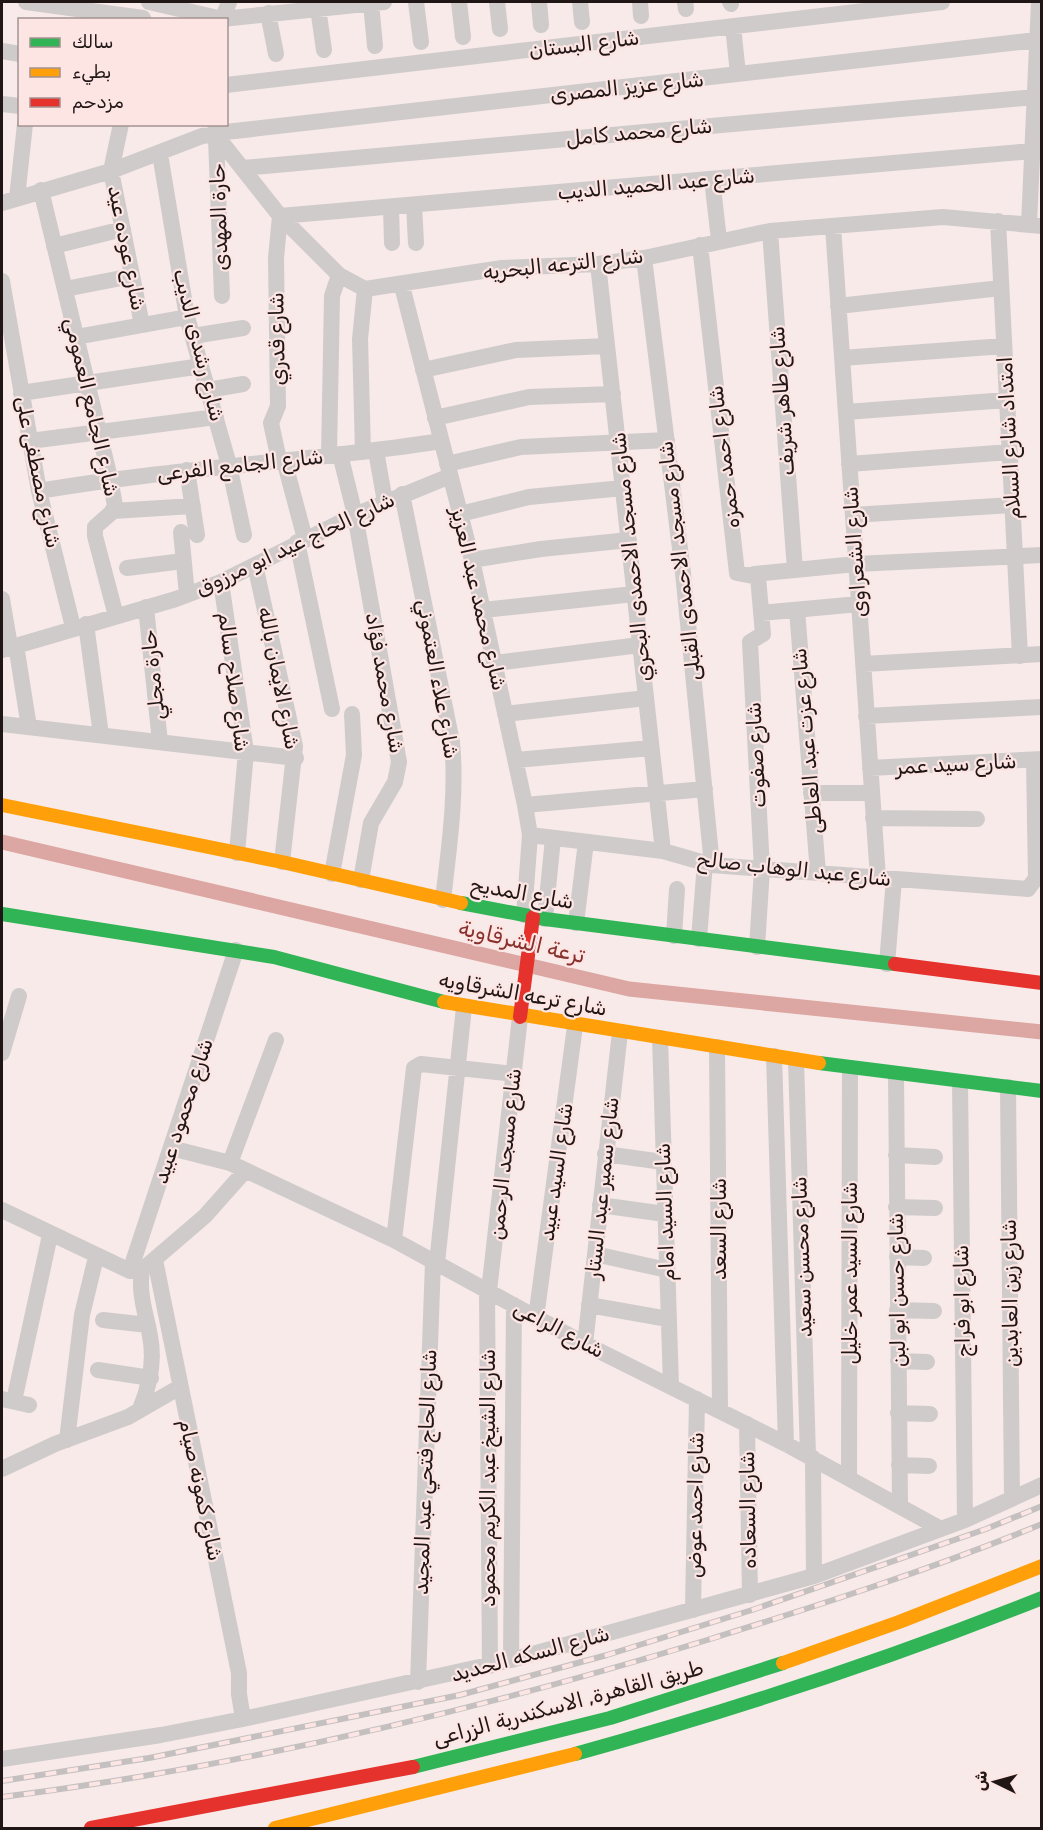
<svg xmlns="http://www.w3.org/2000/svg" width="1043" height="1830" font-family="Rubik,Cairo,sans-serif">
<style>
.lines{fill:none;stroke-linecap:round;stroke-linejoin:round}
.canal{stroke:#dca6a2;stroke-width:15}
.street{stroke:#cfcbcb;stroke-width:16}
.fast{stroke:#30b455;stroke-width:14}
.slow{stroke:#ff9f0a;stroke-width:14}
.jam{stroke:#e5322d;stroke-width:14}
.rail-casing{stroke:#c4c0c0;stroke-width:6}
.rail{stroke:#fde5e3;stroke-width:4;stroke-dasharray:11;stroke-linecap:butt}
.labels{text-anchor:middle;stroke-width:4.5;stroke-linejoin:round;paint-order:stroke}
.street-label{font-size:21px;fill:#1f1615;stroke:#fde5e3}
.water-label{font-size:22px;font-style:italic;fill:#86312d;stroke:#fde5e3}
</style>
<rect width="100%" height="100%" fill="#f7eae9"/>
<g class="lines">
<path class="canal" d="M2 842 629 989 1042 1032"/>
<path class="street" d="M26 2 143 18
M149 2 222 19 384 2
M416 2 421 42
M459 2 463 37
M497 2 500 29
M539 2 541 25
M580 2 582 22
M640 2 641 16
M685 2 686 9
M730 2 731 4
M371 3 375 46
M318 8 324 50
M268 13 276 54
M222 20 229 2
M733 26 738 74
M2 51 20 54
M226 85 942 2
M2 104 20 106
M121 124 111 171 142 325
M215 124 219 139 280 216 339 275 365 289 502 268 598 264 644 258 770 231 943 217 1042 226
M217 133 1037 40
M216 138 222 296
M160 154 187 317 229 465 244 535
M243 168 1035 97
M712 179 719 240
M41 190 110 478 115 506 111 513 95 527V536L116 616
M17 198 25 124
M2 203 111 171 202 136 211 135 219 139
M414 205 416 243
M391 207 392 243
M998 221 1020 656
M1029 224 1039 2
M833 226 878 878
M770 231 795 570
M700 245 737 573 758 577 763 634 750 642 762 869 757 947
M54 246 123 229
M644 258 683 573 712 865
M598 264 663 851
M2 281 39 491 73 627
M402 286 472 560 525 805 530 835 524 915
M65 289 132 276
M838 306 1001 288
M193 336 243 328
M76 337 187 317
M842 358 1004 346
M423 370 516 350 607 346
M208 390 243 384
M21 393 201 366
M846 412 1007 400
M435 418 529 397 613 394
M30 441 216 417
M376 451 385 502
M363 452 360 339 365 289
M340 454 355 515 399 762 395 782 371 823 361 880
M329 455 332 296 339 275
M279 460 271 423 278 406 276 258 280 216 1032 151
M284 460 305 539
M447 464 521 447 667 440
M849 464 1010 452
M187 470 197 535
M39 491C172 468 308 462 441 441
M402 494 452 742C457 795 449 847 443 900
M113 511 193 506
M460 514 529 497 623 488
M853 515 1012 505
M181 532 187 595
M297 542 332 709
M472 560 541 549 629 540
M255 565 295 746 282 862
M127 568 183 561
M754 574 856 564 1042 555
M221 582 246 752 237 853
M2 599 10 646
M146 607 160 742
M483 610 634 594
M797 610 818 873
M761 613 859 604
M86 624 101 735
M16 645 29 727
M2 650 176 599 221 582 355 515 450 476
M495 663 640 645
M863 664 1042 654
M505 714 646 698
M866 716 1042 707
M2 724 296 758
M516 760 651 748
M870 768 1042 759
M811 793H872
M525 805 705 789
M873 818 977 819
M530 835 663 851 712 865 1028 889 1036 878 1034 760
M332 874 354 755 352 714
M545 919 553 838
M576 923 586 842
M674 936 677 889
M699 939 705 863
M887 964 894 879
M660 1038 671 1386
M717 1047 720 1411
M2 1053 19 996
M774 1056 786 1444
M796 1060 808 1455
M896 1074 900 1506
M960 1082 965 1520
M1008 1087 1012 1499
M171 1148 230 1163 394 1240 585 1344 786 1444 941 1529
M605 1154 663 1162
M896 1155 935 1157
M230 1163 276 1040
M600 1205 665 1214
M896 1207 935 1208
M2 1210 130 1271 142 1270 205 1216 245 1171
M394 1240 414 1068 421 1064 514 1074
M595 1254 667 1270
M897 1257 924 1258
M155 1260 239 1673V1694L243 1719
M437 1263 464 1007
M130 1271 236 950
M487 1290 490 1666
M489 1291 520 1017
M589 1305 668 1319
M897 1310 934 1311
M536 1318 575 1026
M103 1320 148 1325
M585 1344 620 1032
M898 1361 927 1362
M98 1370 151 1378
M2 1399 29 1405
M14 1401 50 1235
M140 1409C150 1385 155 1361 150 1336 146 1314 138 1293 142 1270
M898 1413 930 1414
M747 1424 750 1595
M67 1440 82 1315 96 1257
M813 1458 814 1576
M899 1465 929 1466
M2 1469 55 1444 128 1417 180 1387
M849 1477 850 1068
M693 1610 697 1399
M511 1660 514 1305
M418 1682 433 1261
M2 1759 161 1735 243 1719 511 1660 814 1576 965 1520 1042 1485"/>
<path class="fast" d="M461 903 545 919 895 964
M2 914 274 957 444 1002
M819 1063 1042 1091
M575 1754C734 1710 889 1659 1042 1598
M413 1767 610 1718 783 1663"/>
<path class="slow" d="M2 805 282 862 461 903
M444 1002 819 1063
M783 1663 899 1622 1042 1566
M275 1828 575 1754"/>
<path class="jam" d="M895 964 1042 983
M520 1017 533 917
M91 1828 413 1767"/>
<g class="rail-casing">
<path id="rail" d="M2 1781 149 1758 460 1695 607 1655 752 1610 986 1529 1042 1506
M2 1797C239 1767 475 1711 704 1641 817 1606 932 1569 1042 1524"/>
</g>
<use href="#rail" class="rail"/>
</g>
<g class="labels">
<g class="street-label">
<text transform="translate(584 44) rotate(-7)" y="7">شارع البستان</text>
<text transform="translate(627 87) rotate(-6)" y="7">شارع عزيز المصرى</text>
<text transform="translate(639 132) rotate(-5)" y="7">شارع محمد كامل</text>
<text transform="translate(656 184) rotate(-5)" y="7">شارع عبد الحميد الديب</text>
<text transform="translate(219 217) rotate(-92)" y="7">حارة المهدى</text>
<text transform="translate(127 248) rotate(79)" y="7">شارع عوده عيد</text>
<text transform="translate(563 264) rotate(-6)" y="7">شارع الترعه البحريه</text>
<text transform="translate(277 339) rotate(-91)" y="7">شارع قدري</text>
<text transform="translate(199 345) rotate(76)" y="7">شارع رشدى الديب</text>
<text transform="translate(782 401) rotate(-94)" y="7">شارع طاهر شريف</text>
<text transform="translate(92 407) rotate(77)" y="7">شارع الجامع العمومي</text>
<text transform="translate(1009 438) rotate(-93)" y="7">امتداد شارع السلام</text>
<text transform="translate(724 457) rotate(-97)" y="7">شارع احمد حمزه</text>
<text transform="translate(240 465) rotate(-6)" y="7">شارع الجامع الفرعى</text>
<text transform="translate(38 472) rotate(78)" y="7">شارع مصطفى على</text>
<text transform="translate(295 544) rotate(-25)" y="7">شارع الحاج عيد ابو مرزوق</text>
<text transform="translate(855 552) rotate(-94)" y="7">شارع الشعراوى</text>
<text transform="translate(631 557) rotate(-96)" y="7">شارع مسجد الاحمدى البحري</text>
<text transform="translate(680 561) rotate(-97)" y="7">شارع مسجد الاحمدى القبلى</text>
<text transform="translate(479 599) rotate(77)" y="7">شارع محمد عبد العزيز</text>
<text transform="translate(153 675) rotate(-96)" y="7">حارة مجلي</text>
<text transform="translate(279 678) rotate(79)" y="7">شارع الايمان بالله</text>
<text transform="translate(438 679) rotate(80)" y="7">شارع علاء العتموني</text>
<text transform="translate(234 682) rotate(83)" y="7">شارع صلاح سالم</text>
<text transform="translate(385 683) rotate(80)" y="7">شارع محمد فؤاد</text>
<text transform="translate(807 741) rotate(-95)" y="7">شارع عزت عبد العاطى</text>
<text transform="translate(756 755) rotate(-93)" y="7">شارع صفوت</text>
<text transform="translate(956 764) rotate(-3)" y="7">شارع سيد عمر</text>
<text transform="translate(794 869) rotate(6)" y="7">شارع عبد الوهاب صالح</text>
<text transform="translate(522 893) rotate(10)" y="7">شارع المديح</text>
<text transform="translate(523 994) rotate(10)" y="7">شارع ترعه الشرقاويه</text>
<text transform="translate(183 1111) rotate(-72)" y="7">شارع محمود عبيد</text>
<text transform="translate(505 1154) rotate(-84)" y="7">شارع مسجد الرحمن</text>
<text transform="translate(556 1172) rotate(-82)" y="7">شارع السيد عبيد</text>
<text transform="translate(602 1188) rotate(-84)" y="7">شارع سمير عبد الستار</text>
<text transform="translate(665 1212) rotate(-92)" y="7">شارع السيد امام</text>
<text transform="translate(719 1229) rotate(-90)" y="7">شارع السعد</text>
<text transform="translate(802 1257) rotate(-92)" y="7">شارع محسن سعيد</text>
<text transform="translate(850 1273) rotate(-90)" y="7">شارع السيد عمر خليل</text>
<text transform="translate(897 1290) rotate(-91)" y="7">شارع حسن ابو لبن</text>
<text transform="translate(1010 1293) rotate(-91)" y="7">شارع زين العابدين</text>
<text transform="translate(962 1301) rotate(-91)" y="7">شارع ابو فراج</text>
<text transform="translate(559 1329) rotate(28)" y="7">شارع الراعى</text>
<text transform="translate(425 1472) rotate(-88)" y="7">شارع الحاج فتحي عبد المجيد</text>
<text transform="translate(488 1478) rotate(-90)" y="7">شارع الشيخ عبد الكريم محمود</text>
<text transform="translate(201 1490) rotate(78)" y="7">شارع كمونه صيام</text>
<text transform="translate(695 1505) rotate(-89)" y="7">شارع احمد عوض</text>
<text transform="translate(748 1510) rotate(-91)" y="7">شارع السعاده</text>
<text transform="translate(530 1654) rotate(-15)" y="7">شارع السكه الحديد</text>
<text transform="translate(568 1703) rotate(-15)" y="7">طريق القاهرة, الاسكندرية الزراعى</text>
</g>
<g class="water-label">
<text transform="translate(522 941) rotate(13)" y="8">ترعة الشرقاوية</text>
</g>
</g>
<rect width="1043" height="1830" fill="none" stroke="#1f1615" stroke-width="6"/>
<rect x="18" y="18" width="210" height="108" fill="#fde5e3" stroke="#a49291" stroke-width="1.5"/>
<rect x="30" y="38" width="30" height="9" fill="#30b455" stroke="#a49291" stroke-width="1.5"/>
<text x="72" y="48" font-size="18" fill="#1f1615">سالك</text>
<rect x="30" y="68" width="30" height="9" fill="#ff9f0a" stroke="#a49291" stroke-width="1.5"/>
<text x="72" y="78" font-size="18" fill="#1f1615">بطيء</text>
<rect x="30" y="98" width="30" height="9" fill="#e5322d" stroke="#a49291" stroke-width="1.5"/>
<text x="72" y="108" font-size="18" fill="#1f1615">مزدحم</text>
<g transform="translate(995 1782) rotate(275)" stroke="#fde5e3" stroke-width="4.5" paint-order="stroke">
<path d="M0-4.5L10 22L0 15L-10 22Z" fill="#1f1615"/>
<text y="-9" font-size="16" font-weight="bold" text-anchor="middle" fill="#1f1615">ش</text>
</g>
</svg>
